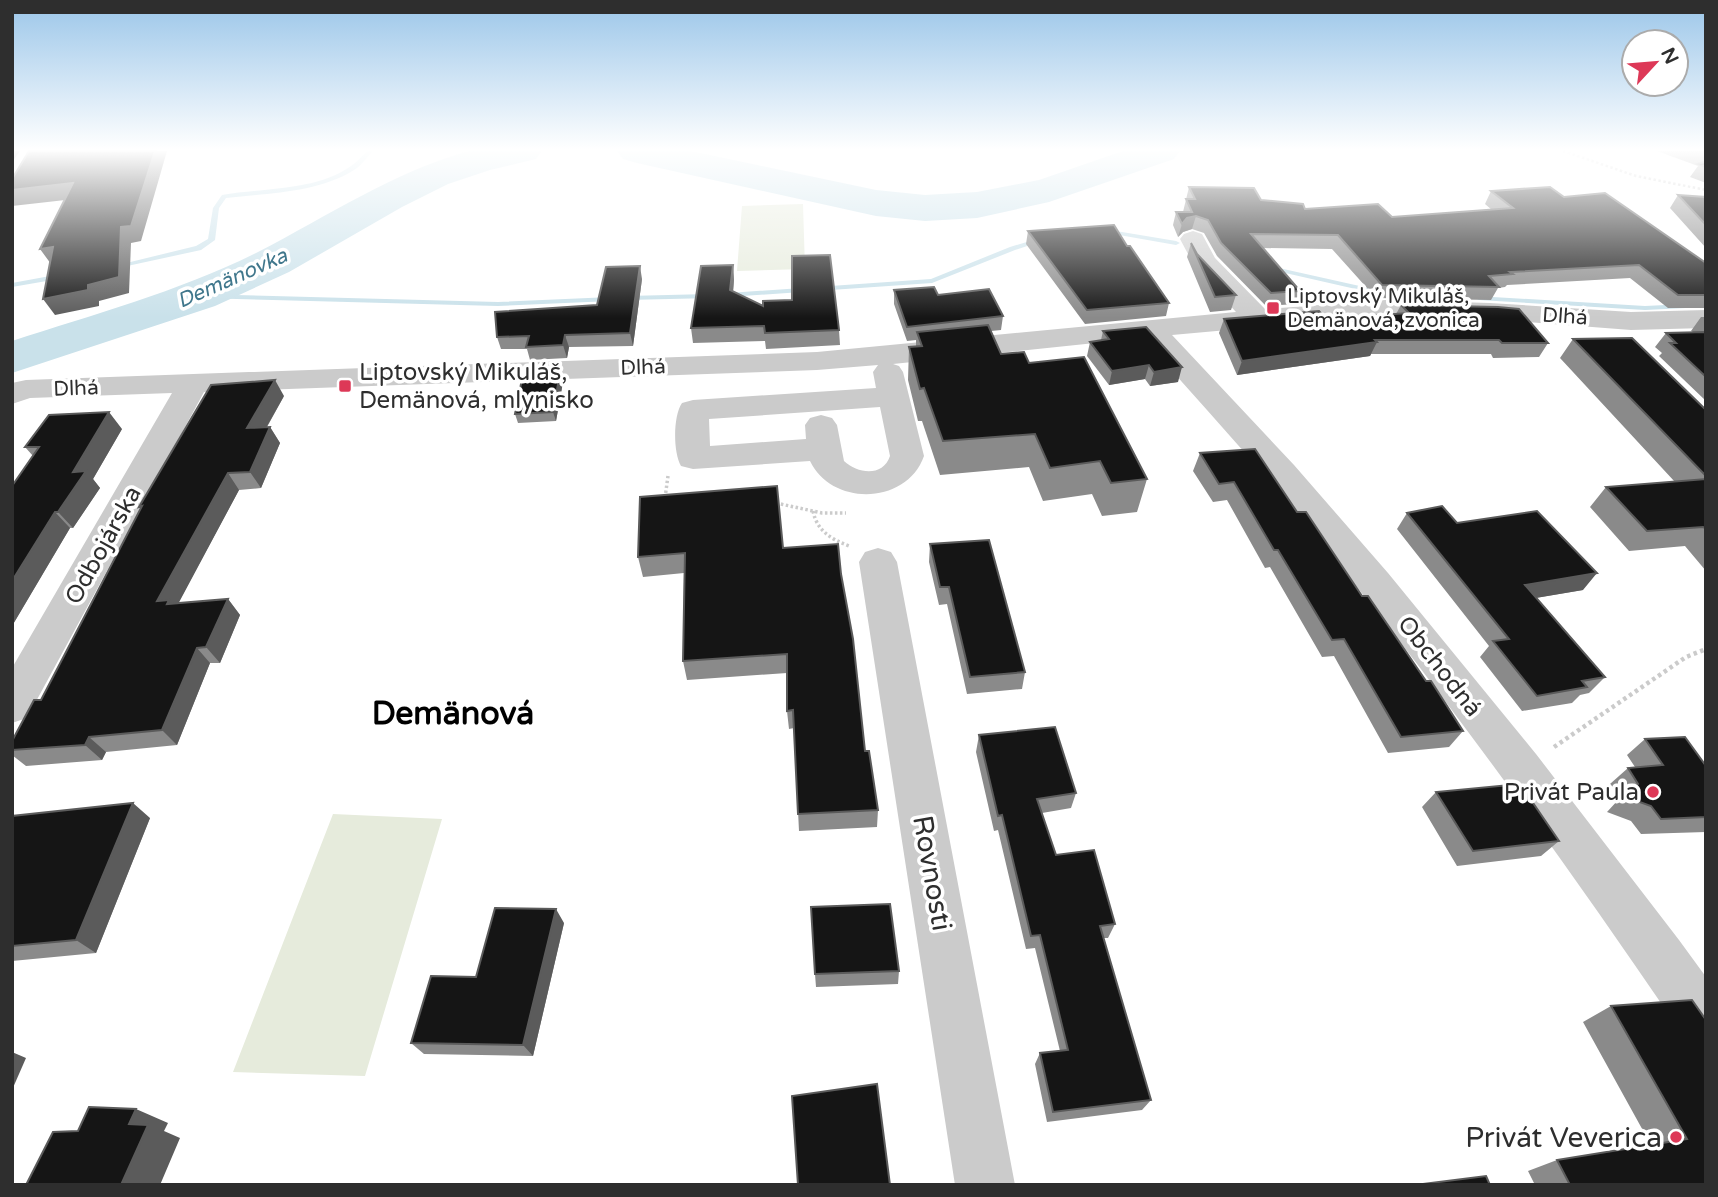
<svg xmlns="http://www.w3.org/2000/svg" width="1718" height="1197" font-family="'Varela Round',sans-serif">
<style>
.green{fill:#e6ebdc}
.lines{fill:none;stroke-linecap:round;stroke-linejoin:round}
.stream{fill:#c9e1ea;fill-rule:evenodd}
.river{fill:#c9e1ea;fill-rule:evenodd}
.path-far2{stroke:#cbcbcb;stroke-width:2.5;stroke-dasharray:2.5 2.5;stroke-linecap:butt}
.path-far1{stroke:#cbcbcb;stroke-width:3.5;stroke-dasharray:2.5 2.5;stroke-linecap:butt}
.path{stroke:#cbcbcb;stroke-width:4.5;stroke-dasharray:3.5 3.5;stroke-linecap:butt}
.minor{fill:#cbcbcb;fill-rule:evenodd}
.wall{fill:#8a8a8a}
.shaded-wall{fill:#5b5b5b}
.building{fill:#151515;stroke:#5b5b5b;stroke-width:2}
.poi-dot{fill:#dd3857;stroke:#fff;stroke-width:2.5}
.labels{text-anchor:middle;stroke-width:7;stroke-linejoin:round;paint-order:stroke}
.far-water-label{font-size:21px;font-style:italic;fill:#40778c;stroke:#fff}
.far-poi-label{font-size:21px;fill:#2e2e2e;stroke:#fff;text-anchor:start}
.far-street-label{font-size:21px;fill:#2e2e2e;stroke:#fff}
.poi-label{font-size:24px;fill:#2e2e2e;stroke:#fff;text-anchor:start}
.street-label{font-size:24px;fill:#2e2e2e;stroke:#fff}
.near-street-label{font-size:28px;fill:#2e2e2e;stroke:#fff}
.near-poi-label{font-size:28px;fill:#2e2e2e;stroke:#fff;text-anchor:end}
.district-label{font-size:32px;font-weight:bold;fill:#000;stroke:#fff}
</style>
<rect width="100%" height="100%" fill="#fff"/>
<path class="green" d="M803 204 805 269 737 271 742 206Z
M333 814 442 819 365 1076 233 1072Z"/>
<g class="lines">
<path class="stream" d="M367 151H373C367 157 361 166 354 170 317 193 268 193 226 198L219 208 215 240 201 250 118 268 114 266 196 246 208 239 213 208 222 195C261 188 317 191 351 166 357 162 362 156 367 151Z
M668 151H674L683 160 678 161Z
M1104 229 1176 241 1180 243 1176 245 1102 232V230Z
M1040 238 1044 240 1042 241 1015 250 932 283 728 297 724 295 728 293 931 279 1010 247Z
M1265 265 1382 291 1386 293 1382 295 1268 269H1265Z
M61 274H64V278L12 287V283Z
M195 294 498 302 611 297 615 299 611 301 498 306 198 298H195Z
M709 294H712V298L627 300 623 298 627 296Z
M1476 296 1645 306 1706 303V307L1645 310 1479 300 1475 298Z"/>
<path class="river" d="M469 151H542L536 159 490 170 448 184 402 207 289 272 215 306 12 373V341C95 314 180 291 258 252 328 216 393 172 469 151Z
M617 151H691L876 190 925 195 977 192 1039 180 1123 151H1180L1174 159 1049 202 977 218 925 221 876 216 637 163 623 159Z"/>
<path class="path-far2" d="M1563 151 1636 176 1706 190"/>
<path class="path-far1" d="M665 498 668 476
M776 503 822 513H846
M813 511C817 531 831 539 849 546"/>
<path class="path" d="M1554 747 1686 657 1706 649"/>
<path class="minor" d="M1193 231 1202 234 1215 258 1265 309 1385 300 1490 303 1631 312 1706 310V328L1631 330 1490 319 1385 316 1172 335 1294 465 1388 573 1536 754 1679 940 1706 977V1049L1687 1041C1562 858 1433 676 1290 505 1242 448 1192 394 1143 338L893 364 899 366 903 372 924 456C907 505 832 507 810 461L693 469 681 466C673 452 673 416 682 403L693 400 876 388 873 372 878 365 817 370 204 392 27 718 12 723V668L172 393 30 398 12 404V383L26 380 817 352 1236 312 1195 267 1180 239 1184 234ZM880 407 890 456C883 477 858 474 844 461L837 425 832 418 821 415 810 418 805 425 806 439 710 446 709 419Z
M878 548 891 552 897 562 1015 1185H955L859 562 865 552Z"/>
</g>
<path class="wall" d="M1657 151H1706V183L1690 177 1698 166Z
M1189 187 1261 200 1305 209 1392 217 1492 210 1485 204 1491 191 1564 197 1706 263V308H1668L1630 278 1507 285 1505 287 1498 288 1491 300 1376 298 1332 249 1263 248 1300 291 1295 304 1266 306 1217 256 1204 233 1192 229 1183 232 1178 237 1173 225 1176 212H1183Z
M1678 195 1706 197V248L1670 208Z
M1028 231 1127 246 1169 303 1166 316 1085 324 1026 244Z
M1191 243 1197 254 1236 295 1231 310 1210 312 1187 257Z
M733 265 734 280 733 291 763 306 839 330 840 345 766 349 765 341 693 343 691 328Z
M642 279 633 346 569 347 567 358 530 360 527 349H501L497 337 597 305Z
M894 290 938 295 1003 316 1001 330 991 331 1001 354 1029 363 1147 479 1137 512 1102 516 1092 494 1043 501 1029 467 940 475 922 421H918L908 380 909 347H916V340L907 341 894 304Z
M1401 305 1548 343 1539 357 1493 358 1491 354H1371L1370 356 1237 375 1219 333 1224 319H1326L1396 314Z
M1701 317H1706V401L1659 356 1662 353 1655 347 1666 333 1693 332 1691 331Z
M1103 331 1178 382 1150 386 1145 379 1109 385 1087 356 1090 342 1101 340Z
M1573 339 1706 410V571L1685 546 1629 551 1590 507 1606 487 1675 482 1560 358Z
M560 373 563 382 556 421 518 423 515 414Z
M284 396 267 427H270L280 443 261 488 239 490 178 603 228 599 240 615 220 663H210L177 745 106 752 102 760 26 766 12 755V741L41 700 141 509 139 507Z
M122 429 93 479 100 488 73 528H70L12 626V486L33 456 25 447Z
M1200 453 1297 512 1463 731 1449 747 1388 753 1334 656 1322 657 1270 567 1265 568 1227 500 1213 502 1193 471Z
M640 497 783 548 841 574 865 751 878 810 877 827 799 831 794 728 789 729 787 711V673L687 680 683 661 684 573 643 577 638 557Z
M1407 513 1457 523 1583 590 1535 598 1605 677 1589 693 1580 695 1572 703 1522 711 1480 657 1489 646 1397 529Z
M930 544 1025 672 1022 689 967 694 947 604 939 605 929 562Z
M979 735 1076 793 1071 808 1042 813 1056 855 1115 924 1108 938H1103L1151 1100 1142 1110 1047 1122 1035 1064 1040 1053 1060 1051 1035 948 1026 949 998 830 994 831 976 752Z
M1645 739 1706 766V832L1641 834 1631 821 1607 812 1619 799 1610 784 1628 768 1635 767 1627 755Z
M1436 792 1559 841 1541 856 1457 866 1422 807Z
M12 816 150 818 96 953 12 961Z
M564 923 533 1056 424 1054 411 1043 476 977Z
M899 971 898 984 816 987 815 974Z
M1611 1006 1706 1020V1185H1535L1528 1171 1557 1160 1651 1145 1583 1022Z"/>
<path class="shaded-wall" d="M12 151H20L12 162Z
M155 151H167L141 241 131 243 129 293 99 301V306L55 315 43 299 88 285 121 227Z
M73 183 83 198 12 206V190Z
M1196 216 1192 229 1183 232 1178 237 1182 224 1187 218Z
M53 247 51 264 40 249Z
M733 265 734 280 732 305 730 290Z
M640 266 642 279 633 346 630 333Z
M565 335 569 347 567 358 563 345Z
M1377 342 1370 356 1237 375 1242 361Z
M1149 365 1145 379 1109 385 1112 371Z
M1182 367 1178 382 1150 386 1154 372Z
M560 373 563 382 556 421 553 412Z
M275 380 284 396 257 444 247 428Z
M109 412 122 429 93 479 100 488 73 528 58 512 73 472Z
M270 427 280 443 261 488 250 472Z
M228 473 239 490 176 608 157 601Z
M55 512 70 528 12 626V581Z
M1597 573 1583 590 1512 602 1525 585Z
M228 599 240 615 220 663 206 647Z
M197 648 210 663 177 745 162 730Z
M89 737 106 752 102 760 85 745Z
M133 803 150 818 96 953 76 940Z
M556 909 564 923 533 1056 523 1045Z
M12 1052 26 1058 12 1090Z
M136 1109 168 1123 164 1131 180 1138 160 1185H121L129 1124Z"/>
<path class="building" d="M29 151H155L131 226 121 227 119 277 88 285V290L43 299 53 247 40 249 73 183 12 190V179Z
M1706 161V167L1698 164Z
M1189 187 1254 188 1261 200 1303 204 1305 209 1378 204 1392 217 1513 208 1491 191 1550 187 1564 197 1605 193 1706 263V295H1678L1639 265 1510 272 1513 274 1489 276 1499 287 1382 285 1338 235 1251 234 1300 291 1271 293 1221 243 1208 220 1196 216 1187 218 1182 224 1176 212H1192L1186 199H1195Z
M1678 195 1706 197V225Z
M1114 225 1127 246H1130L1169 303 1087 310 1028 231Z
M1191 243 1197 254 1236 295 1215 297Z
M830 255 839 330 765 333 764 326 691 328 701 266 733 265 730 290 763 306V301L792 300V256Z
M640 266 630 333 565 335 563 345 526 347 529 336 497 337 495 312 597 305 606 267Z
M934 287 938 295 989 289 1003 316 907 327 894 290Z
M1401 305 1498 307 1519 309 1548 343H1502L1499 340H1375L1377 342 1242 361 1224 319 1319 311 1326 319 1409 313Z
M988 325 1001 354 1024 352 1029 363 1084 357 1147 479 1111 483 1100 461 1050 468 1035 434 943 441 924 388 920 389 909 347 922 346 917 332Z
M1146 327 1182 367 1154 372 1149 365 1112 371 1090 342 1109 339 1103 331Z
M1706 332V377L1670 343H1676L1666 333Z
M1632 338 1706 410V476L1573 339Z
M560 373 553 412 515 414 523 374Z
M275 380 247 428 270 427 250 472 228 473 157 601 169 600 167 604 228 599 206 647 197 648 162 730 89 737 85 745 12 750V741L34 700H41L142 506 139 507 211 385Z
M109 412 73 472 86 471 58 512H55L12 581V486L39 447H25L49 415Z
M1255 449 1297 512H1306L1362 596H1368L1426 681H1431L1463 731 1401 737 1344 639 1332 640 1278 550H1274L1234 482 1219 484 1200 453Z
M1706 479V529L1703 527 1647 531 1606 487Z
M777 486 783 548 838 544 841 574 853 639 865 751H869L878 810 798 814 793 710 787 711V654L683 661 685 553 638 557 640 497Z
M1442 506 1457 523 1537 511 1597 573 1525 585 1605 677 1582 681 1587 687 1537 696 1493 641 1509 639 1407 513Z
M989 540 1025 672 970 677 949 587H940L930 544Z
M1055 727 1076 793 1037 799 1056 855 1094 850 1115 924 1100 926 1151 1100 1053 1112 1040 1053 1068 1050 1040 935 1031 936 1002 815 998 816 979 735Z
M1685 737 1706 766V817L1661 819 1651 806 1626 797 1638 784 1628 768 1663 765 1645 739Z
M1520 784 1559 841 1473 851 1436 792Z
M133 803 76 940 12 946V816Z
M890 904 899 971 815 974 811 907Z
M495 908 556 909 523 1045 411 1043 431 976 476 977Z
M1692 1000 1706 1020V1185H1570L1557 1160 1687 1139 1611 1006Z
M877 1084 890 1185H798L792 1096Z
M89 1107 136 1109 129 1124 148 1125 121 1185H26L53 1132 78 1131Z
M1486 1176 1490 1185H1415Z"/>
<linearGradient id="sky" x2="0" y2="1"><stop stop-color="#9bc6e9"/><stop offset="0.47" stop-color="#fff"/><stop offset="1" stop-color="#fff" stop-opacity="0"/></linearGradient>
<rect width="1718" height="318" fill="url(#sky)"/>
<g class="poi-dot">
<rect x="1266" y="301" width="14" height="14" rx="3.5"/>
<rect x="338" y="379" width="14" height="14" rx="3.5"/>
<circle cx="1653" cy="792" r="7"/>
<circle cx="1676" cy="1137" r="7"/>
</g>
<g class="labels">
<g class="far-water-label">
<text transform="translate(232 278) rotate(-24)" y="7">Demänovka</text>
</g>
<g class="far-poi-label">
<text x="1287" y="303">Liptovský Mikuláš,<tspan x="1287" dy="24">Demänová, zvonica</tspan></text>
</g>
<g class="far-street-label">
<text transform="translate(1565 316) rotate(4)" y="7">Dlhá</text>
<text transform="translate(643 367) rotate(-2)" y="7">Dlhá</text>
<text transform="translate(76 388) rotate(-2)" y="7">Dlhá</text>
</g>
<g class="poi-label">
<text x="359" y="380">Liptovský Mikuláš,<tspan x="359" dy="28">Demänová, mlynisko</tspan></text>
<text x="1639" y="800" text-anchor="end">Privát Paula</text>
</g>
<g class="street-label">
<text transform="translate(103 545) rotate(-61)" y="8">Odbojárska</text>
<text transform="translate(1440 666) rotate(52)" y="8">Obchodná</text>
</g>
<g class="near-street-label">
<text transform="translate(933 873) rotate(80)" y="10">Rovnosti</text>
</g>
<g class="near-poi-label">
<text x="1662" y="1147">Privát Veverica</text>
</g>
<g class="district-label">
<text x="453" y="724">Demänová</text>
</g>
</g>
<rect width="1718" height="1197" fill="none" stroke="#2e2e2e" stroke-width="28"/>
<g transform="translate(1655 63) rotate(64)"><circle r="33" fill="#ffffff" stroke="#ababab" stroke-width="2"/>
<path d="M0-5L12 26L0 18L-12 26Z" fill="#dd3857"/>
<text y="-10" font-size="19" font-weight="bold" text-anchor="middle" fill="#2e2e2e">N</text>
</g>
</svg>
